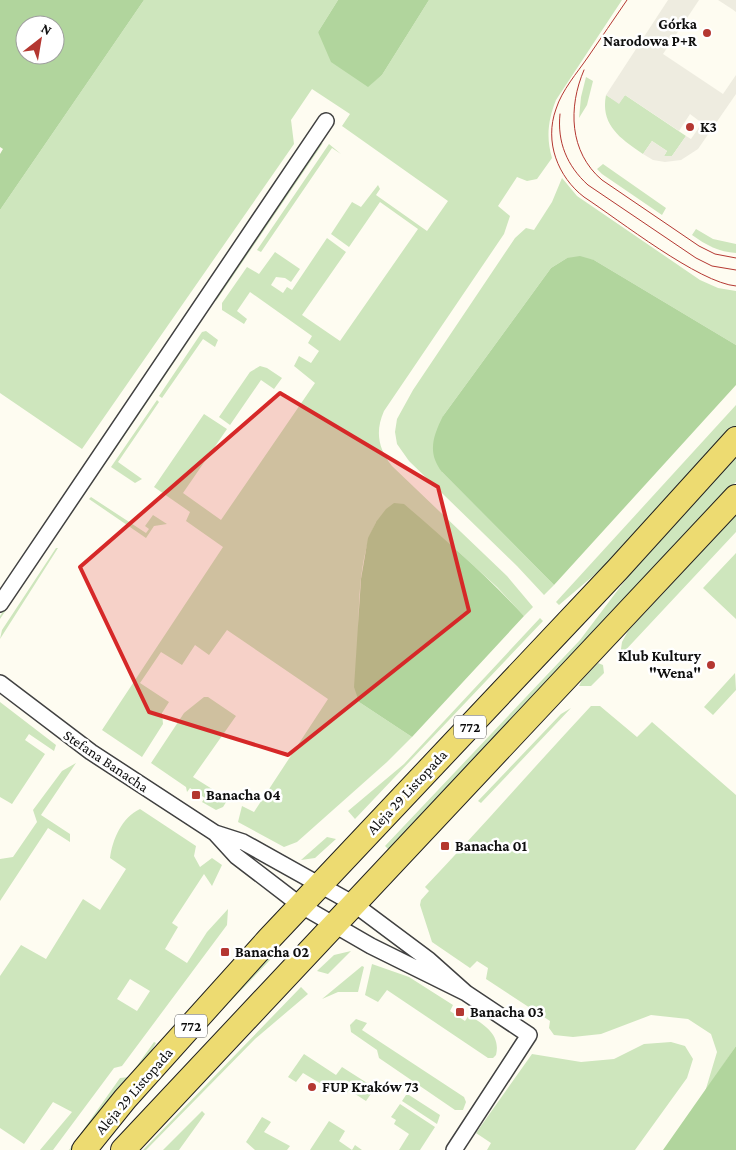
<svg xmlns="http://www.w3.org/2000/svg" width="736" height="1150" font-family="'Crimson Pro',serif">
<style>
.green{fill:#cee6bd;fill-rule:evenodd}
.forest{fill:#b1d59d;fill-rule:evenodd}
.plaza{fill:#eeece0}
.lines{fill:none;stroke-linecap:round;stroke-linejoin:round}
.minor-casing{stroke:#414141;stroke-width:18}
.primary-casing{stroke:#1f1f1f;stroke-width:26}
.minor{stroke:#fff;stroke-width:15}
.primary{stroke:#eddb71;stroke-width:24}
.tram{stroke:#b43731;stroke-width:1}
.marked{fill:#d62828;fill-opacity:0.2;stroke:#d62828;stroke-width:4;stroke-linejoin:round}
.poi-dot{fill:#b43731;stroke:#fff;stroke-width:2}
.labels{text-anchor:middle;stroke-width:5;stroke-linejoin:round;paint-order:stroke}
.shield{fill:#fff;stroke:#565656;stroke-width:1}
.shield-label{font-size:14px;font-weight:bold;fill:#0e0e0e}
.poi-label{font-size:15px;font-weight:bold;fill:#0e0e0e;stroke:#fff;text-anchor:start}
.street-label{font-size:15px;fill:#0e0e0e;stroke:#fff}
</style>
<rect width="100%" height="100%" fill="#fefcf1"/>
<path class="green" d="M144 0H338L318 32 368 86 382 75 429 0H622L556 100C548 120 546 138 552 158L537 179 527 181 517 177 498 206 510 216 504 234 384 411C375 431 378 449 392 466L507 576 533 607 524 616 497 587 452 546 376 522C352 569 360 649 359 702L412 737 387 762 297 842 284 847 238 822 242 806 254 812 328 699 227 630 209 655 195 645 182 665 161 652 140 683 169 702 162 713 163 724 142 757 102 730 223 547 186 521 190 512 154 487 204 414 227 429 183 493 221 520 315 383 294 366 299 356 311 363 319 351 308 343 312 336 250 292 237 311 247 319 244 324 222 310V303L247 267 259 274 275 252 300 269 291 282 285 278 276 277 271 285 283 293 287 287 292 290 327 238 346 252 302 315 340 341 418 229 380 202 349 247 331 234 352 202 361 207 378 185 380 189 376 195 427 231 448 201 342 126 350 114 312 89 291 120 294 144 82 449 0 393V210Z
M586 77 593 81 587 105 579 118 581 97Z
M606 95 619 103 625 95 686 136 672 156H664L667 151 652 141 643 154C621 139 600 125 606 95Z
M323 143 216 301 217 296 319 145Z
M329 144 341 154 332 148 261 252 257 250Z
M603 164 666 208 662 215 602 174 597 169Z
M562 178 577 196 700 280 718 288 736 291V345L594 260 567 258 551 268 443 416 442 472 554 585 544 595 517 566 409 461 397 444 395 432 397 419 413 390 515 238 526 228 534 230 552 202Z
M696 229 713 239 736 244V253C719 252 706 245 692 235Z
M198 327 108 460 110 454Z
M206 331 218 340 215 347 203 339 162 398 159 396 202 332Z
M260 366 267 368 282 378 274 389 261 380 230 425 219 417 250 372Z
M157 400 159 402 118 462 142 479 135 483 111 467Z
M736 405V426L613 559 559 605 556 602Z
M736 457V482L389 850 385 846 580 640 633 570Z
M91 497 146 533 149 529 145 526 153 515 167 524 154 526 146 538 89 499Z
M736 515V532L620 656 622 642 628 631Z
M56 548H58L0 639 2 630Z
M47 549 0 619V616L42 554Z
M736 553V619L703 588Z
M540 618 543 621 355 819 348 811 404 764Z
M598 663 603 665 604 673 591 686H579L582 680Z
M735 673 736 690 713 715 704 707Z
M204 697H208L236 716 193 777 228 799 223 807 216 810 202 802 205 798 190 788 187 792 186 787 151 763 184 713Z
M0 702 56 745 54 751 29 734 25 740 45 754 12 804 0 797Z
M591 706H600L637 737 652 722 736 795V1046L705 1092 717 1052 711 1034 688 1019 651 1015 601 1034 573 1037 554 1035 549 1028 550 1021 486 979 488 968 477 961 470 968 432 942 420 905 421 900 429 891 425 887C482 827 535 766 591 706Z
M571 708 481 803 478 801 561 714Z
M76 763 41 815 70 834V842L48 828 0 901V859L13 857 37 822 33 810 62 771Z
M140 809 196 846 194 856 200 867 212 858 222 865 212 886 204 874 172 923 178 927 165 949 187 963 207 932 228 909 227 925 122 1066 114 1068 53 1150H40L72 1112 53 1102 24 1144 0 1128V976L21 945 46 959 83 899 100 910 126 869 110 858C112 840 122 817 140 809ZM130 979 150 991 137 1011 117 999Z
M327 837 336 839 315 858 301 860Z
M351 951 328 974 317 971 334 955Z
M268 955 271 959 223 1009 221 1007Z
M372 964 409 977 453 1005 450 1011 465 1021 469 1015C484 1025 501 1034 496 1055L493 1058H488L387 990 378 1002 365 995Z
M362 966 364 967 358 992H338L322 999Z
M301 987 308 994 255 1039 146 1150H143Z
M356 1019 367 1023 362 1030 464 1097 466 1102 463 1110H455L379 1058 377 1050 351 1032 350 1025Z
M154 1042 156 1043 145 1062 72 1150H69L120 1078 129 1077Z
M671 1042 685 1046 693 1059 687 1078 635 1150H487L491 1143 476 1133 532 1054 581 1062 614 1059 644 1044Z
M304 1054 336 1075 342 1067 375 1088 366 1101 349 1090 347 1093 338 1088 336 1091 329 1086 326 1091 321 1088 323 1085 303 1073 296 1082 288 1077Z
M406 1095H409L440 1115 437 1124 402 1101Z
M400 1104 435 1127 420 1150H399L409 1134 394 1124 396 1120 391 1117Z
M202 1111 205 1114 179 1150H163Z
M262 1117 271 1122 264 1132 290 1146 287 1150H255L246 1142Z
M329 1121 345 1131 339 1141 352 1150 355 1145 362 1150H310Z"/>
<path class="forest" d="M0 0H144L0 210V154L3 149 0 147ZM25 25H55V55H25Z
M338 0H429L382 75 368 87 331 62 318 32Z
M580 256 594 260 736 345V385L554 585 442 472C427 453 433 436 443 416L551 268 567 258Z
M394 503 404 504C446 540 487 576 524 616L412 737 359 702 354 687 361 579 368 538 376 522 386 509Z
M736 1046V1150H663Z"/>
<path class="plaza" d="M668 0H699L663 54 723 94 736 75V94L698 149 681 160 665 162 653 160 643 154 652 141 667 151 664 156H672L686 136 691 139 702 123 690 114 679 131 625 95 619 104 606 95Z
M718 0H736V12L732 9Z"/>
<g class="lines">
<g class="minor-casing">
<path id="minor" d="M0 604 326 121
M0 683 91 752 215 833 243 842 354 904 429 960 466 993
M215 833 236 856 300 905 371 946 466 993 529 1035 454 1150"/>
</g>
<g class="primary-casing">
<path id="primary" d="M84 1150 125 1099 268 940 618 569 736 439
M123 1150 736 497"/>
</g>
<use href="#minor" class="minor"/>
<use href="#primary" class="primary"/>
<path class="tram" d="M627 0C614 19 601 38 588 57 577 73 562 90 556 109 544 142 558 177 584 197 619 220 699 283 736 286
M584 70C568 107 569 152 602 180L699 246 715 254 736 258
M560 114C557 142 567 166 588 185L696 258 712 266 736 270"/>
</g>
<path class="marked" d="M280 393 438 487 469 611 288 755 149 712 80 567Z"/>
<g class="poi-dot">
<circle cx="707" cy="33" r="5"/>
<circle cx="690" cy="127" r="5"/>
<circle cx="711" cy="665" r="5"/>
<rect x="191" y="790" width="10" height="10" rx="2.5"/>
<rect x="440" y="841" width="10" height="10" rx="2.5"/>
<rect x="220" y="947" width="10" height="10" rx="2.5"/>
<rect x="455" y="1007" width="10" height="10" rx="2.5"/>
<circle cx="312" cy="1087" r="5"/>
</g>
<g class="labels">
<g class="shield">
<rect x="454" y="715.5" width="32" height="23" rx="4"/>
<rect x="175" y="1014.5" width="32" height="23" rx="4"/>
</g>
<g class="shield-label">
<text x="470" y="732">772</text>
<text x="191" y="1031">772</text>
</g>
<g class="poi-label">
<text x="697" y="29" text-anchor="end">Górka<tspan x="697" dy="17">Narodowa P+R</tspan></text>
<text x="700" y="132">K3</text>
<text x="701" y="661" text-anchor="end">Klub Kultury<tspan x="701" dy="17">"Wena"</tspan></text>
<text x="206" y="800">Banacha 04</text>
<text x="455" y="851">Banacha 01</text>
<text x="235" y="957">Banacha 02</text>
<text x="470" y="1017">Banacha 03</text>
<text x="322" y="1092">FUP Kraków 73</text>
</g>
<g class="street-label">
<text transform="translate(106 761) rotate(34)" y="5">Stefana Banacha</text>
<text transform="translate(407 792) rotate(-47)" y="5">Aleja 29 Listopada</text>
<text transform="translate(134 1091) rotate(-49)" y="5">Aleja 29 Listopada</text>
</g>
</g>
<g transform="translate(40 40) rotate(31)"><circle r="24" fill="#ffffff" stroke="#9f9f9f"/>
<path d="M0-4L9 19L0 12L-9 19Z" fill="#b43731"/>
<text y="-8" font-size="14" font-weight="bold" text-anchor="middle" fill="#0e0e0e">N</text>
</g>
</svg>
